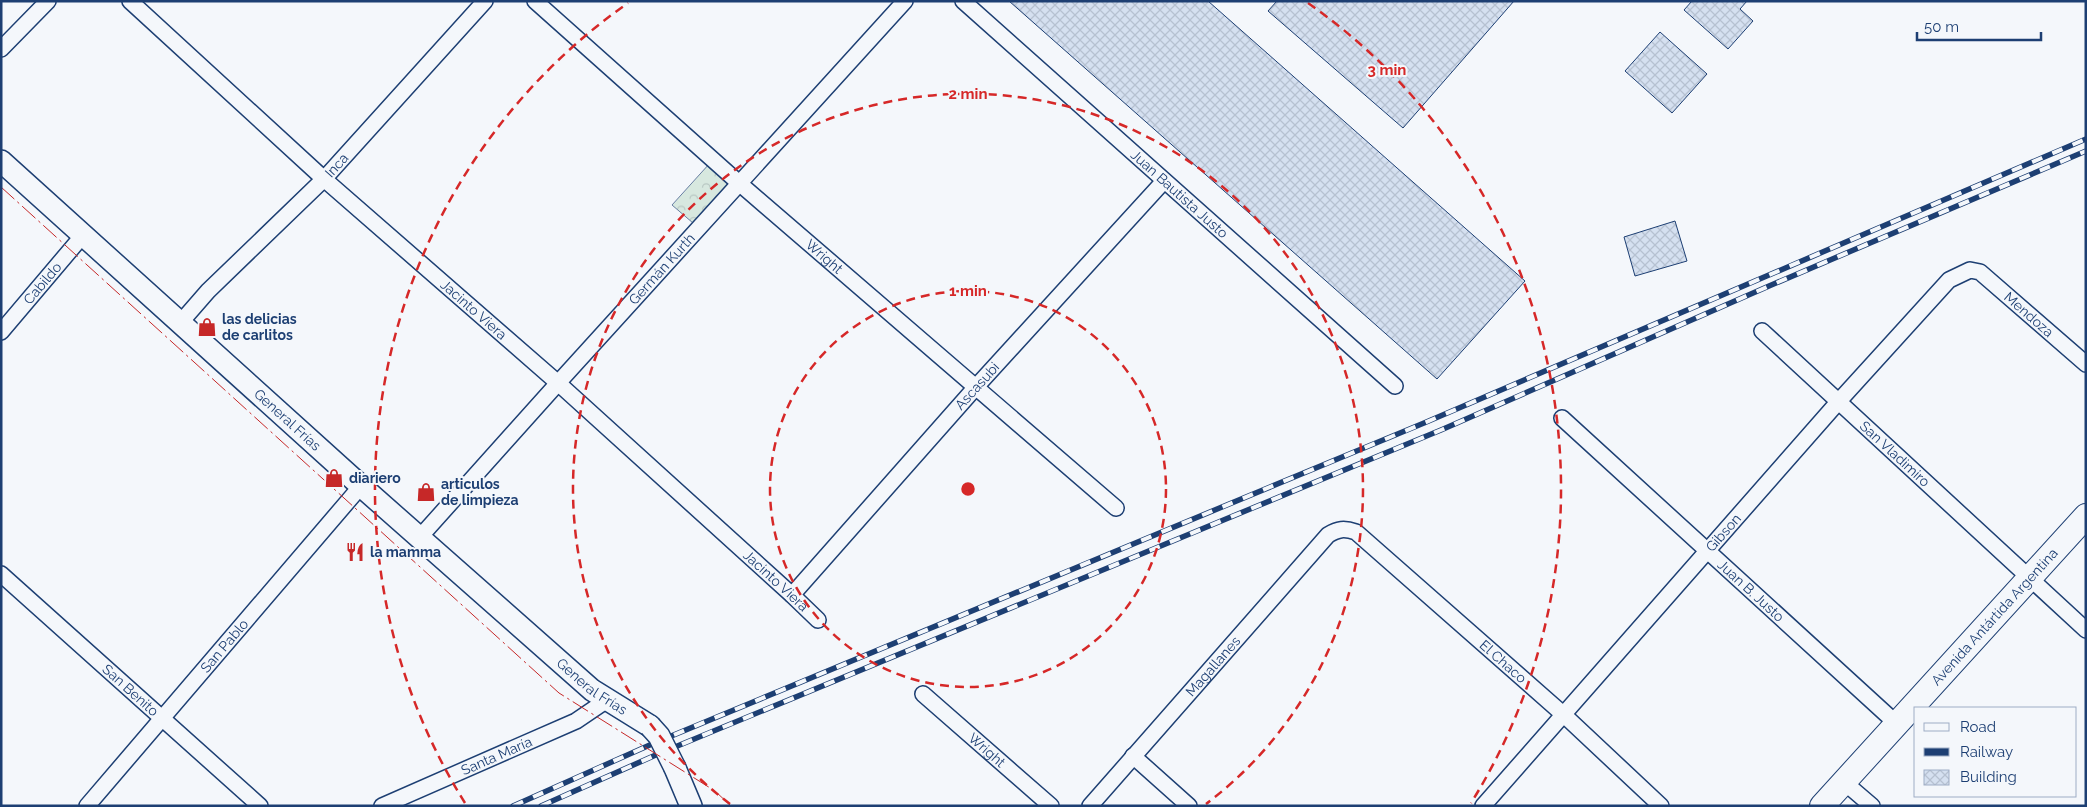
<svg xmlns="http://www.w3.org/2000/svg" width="2087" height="807" font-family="Raleway,sans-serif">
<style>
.park{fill:url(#park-crowns);stroke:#687fa3}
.building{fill:url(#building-cross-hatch);stroke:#1d3f73}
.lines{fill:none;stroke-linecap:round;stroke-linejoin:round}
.street-casing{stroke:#1d3f73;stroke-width:18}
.secondary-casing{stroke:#1d3f73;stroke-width:24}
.primary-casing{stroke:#1d3f73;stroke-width:26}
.street{stroke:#f4f7fb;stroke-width:15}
.secondary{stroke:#f4f7fb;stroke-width:21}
.primary{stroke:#f4f7fb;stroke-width:24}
.rail-casing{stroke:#1d3f73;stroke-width:5.5}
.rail{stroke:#f4f7fb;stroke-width:4;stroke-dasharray:11;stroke-linecap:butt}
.secondary-bridge-casing{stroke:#1d3f73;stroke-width:24;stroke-linecap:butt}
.secondary-bridge{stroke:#f4f7fb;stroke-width:21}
.power{stroke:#c62828;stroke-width:1;stroke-dasharray:18 4 2.5 4;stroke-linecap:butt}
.ring{fill:none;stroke:#d62828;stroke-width:2.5;stroke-dasharray:9 6}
.labels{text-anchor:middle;stroke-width:4;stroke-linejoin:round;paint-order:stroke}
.street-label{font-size:14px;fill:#1d3f73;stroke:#f4f7fb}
.poi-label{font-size:14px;font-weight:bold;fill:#1d3f73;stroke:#f4f7fb;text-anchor:start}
.centre{fill:#d62828;stroke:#f4f7fb;stroke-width:2.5}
.ring-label{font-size:15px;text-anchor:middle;font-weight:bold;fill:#d62828;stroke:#f4f7fb;stroke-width:4;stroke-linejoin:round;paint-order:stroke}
</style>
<defs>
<pattern id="park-crowns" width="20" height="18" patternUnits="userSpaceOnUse" patternTransform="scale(1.25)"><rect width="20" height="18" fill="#d7e8df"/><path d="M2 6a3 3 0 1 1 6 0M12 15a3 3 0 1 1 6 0" fill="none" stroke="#b8c8c3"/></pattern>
<pattern id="building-cross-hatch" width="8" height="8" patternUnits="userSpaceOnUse" patternTransform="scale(1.25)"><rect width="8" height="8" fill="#d5e0f0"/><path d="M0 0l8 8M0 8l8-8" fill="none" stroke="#b6c1d1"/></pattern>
</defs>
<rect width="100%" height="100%" fill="#f4f7fb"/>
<path class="park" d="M710 163 731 182 693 223 672 205Z"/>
<path class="building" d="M1009 1H1208L1525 281 1437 379Z
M1277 1H1514L1403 128 1268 11Z
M1692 1H1747L1740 9 1753 21 1728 49 1684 10Z
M1660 32 1707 74 1672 113 1625 71Z
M1675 221 1687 261 1635 276 1624 237Z"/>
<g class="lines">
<g class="street-casing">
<g id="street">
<path id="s1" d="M130 1 324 179 558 383 792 595 818 620"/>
<path id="s2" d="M535 1 739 183 1116 508"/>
<path id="s3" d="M963 1 1395 386"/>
<path d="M1 49 48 1"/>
<path id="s4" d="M181 322 208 291 324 179 485 1"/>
<path id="s5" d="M1762 331 2086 630"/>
<path id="s6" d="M1 332 84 234"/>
<path id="s7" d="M1562 418 1897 724"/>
<path id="s8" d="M420 537 558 383 905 1"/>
<path id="s9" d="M1 574 260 806"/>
<path id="s10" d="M792 595 975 388 1164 181"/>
<path id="s11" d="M923 694 1051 806"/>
<path d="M1133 756 1189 806"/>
<path d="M1844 782 1872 806"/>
<path id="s12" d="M87 806 361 486"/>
<path id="s13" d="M382 806 576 721 607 700"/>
<path id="s14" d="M1090 806 1328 535C1338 529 1344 528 1356 532L1564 715 1661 806"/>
<path id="s15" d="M1483 806 1839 401 1949 280 1970 270 1980 272 2086 364"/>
</g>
</g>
<g class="secondary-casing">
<g id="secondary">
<path id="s16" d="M1 161 361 486 592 690 650 726"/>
<path d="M675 768 691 806"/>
</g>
</g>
<g class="primary-casing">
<g id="primary">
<path id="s17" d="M1822 806 2086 516"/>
</g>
</g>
<use href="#street" class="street"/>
<use href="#secondary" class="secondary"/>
<use href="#primary" class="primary"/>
<g class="rail-casing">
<path id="rail" d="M513 806 652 744 1424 423 2086 139
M541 806 658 754 1441 430 1769 286 2086 151"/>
</g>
<use href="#rail" class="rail"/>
<g class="secondary-bridge-casing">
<path id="secondary-bridge" d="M650 726 659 736 675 768"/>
</g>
<use href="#secondary-bridge" class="secondary-bridge"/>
<path class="power" d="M1 187 559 693 715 791 731 806"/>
</g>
<g class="ring">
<circle cx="968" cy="489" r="198"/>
<path d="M730 804A395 395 0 1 1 1206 804"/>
<path d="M465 803A593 593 0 0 1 628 3M1308 3A593 593 0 0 1 1471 803"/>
</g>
<defs>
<g id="shop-bare" transform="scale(1.5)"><path d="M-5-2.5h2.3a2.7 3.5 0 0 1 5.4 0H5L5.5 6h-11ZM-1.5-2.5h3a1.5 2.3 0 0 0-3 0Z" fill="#c62828" stroke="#f4f7fb" stroke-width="2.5" paint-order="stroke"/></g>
<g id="restaurant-bare" transform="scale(1.5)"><path d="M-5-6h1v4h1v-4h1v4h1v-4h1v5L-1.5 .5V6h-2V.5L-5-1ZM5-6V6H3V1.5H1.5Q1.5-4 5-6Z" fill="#c62828" stroke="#f4f7fb" stroke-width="2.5" paint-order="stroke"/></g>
</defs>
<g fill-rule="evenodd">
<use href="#shop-bare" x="207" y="327"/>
<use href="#shop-bare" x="334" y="478"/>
<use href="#shop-bare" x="426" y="492"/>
<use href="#restaurant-bare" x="355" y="552"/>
</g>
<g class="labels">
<g class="street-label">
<text dy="5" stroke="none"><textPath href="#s4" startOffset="221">Inca</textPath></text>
<text dy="5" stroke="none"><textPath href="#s3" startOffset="290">Juan Bautista Justo</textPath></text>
<text dy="5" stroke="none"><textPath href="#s2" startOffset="386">Wright</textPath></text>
<text dy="5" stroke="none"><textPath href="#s8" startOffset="361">Germán Kurth</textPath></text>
<text dy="5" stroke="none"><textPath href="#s6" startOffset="64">Cabildo</textPath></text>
<text dy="5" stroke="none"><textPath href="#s1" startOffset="462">Jacinto Viera</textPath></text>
<text dy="5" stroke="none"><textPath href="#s15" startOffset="801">Mendoza</textPath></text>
<text dy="5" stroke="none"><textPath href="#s10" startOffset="279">Ascasubi</textPath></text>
<text dy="5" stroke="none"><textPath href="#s16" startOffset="386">General Frías</textPath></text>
<text dy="5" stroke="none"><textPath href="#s5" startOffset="181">San Vladimiro</textPath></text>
<text dy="5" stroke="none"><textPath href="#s15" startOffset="364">Gibson</textPath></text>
<text dy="5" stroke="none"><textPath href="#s1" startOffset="868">Jacinto Viera</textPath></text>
<text dy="5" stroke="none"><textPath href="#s7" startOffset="256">Juan B. Justo</textPath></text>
<text dy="5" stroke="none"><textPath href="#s17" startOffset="256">Avenida Antártida Argentina</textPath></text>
<text dy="5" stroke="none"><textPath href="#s12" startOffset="211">San Pablo</textPath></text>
<text dy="5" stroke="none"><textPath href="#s14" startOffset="586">El Chaco</textPath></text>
<text dy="5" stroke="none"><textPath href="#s14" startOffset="186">Magallanes</textPath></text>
<text dy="5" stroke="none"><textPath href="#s16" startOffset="791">General Frías</textPath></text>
<text dy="5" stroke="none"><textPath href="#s9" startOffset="174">San Benito</textPath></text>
<text dy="5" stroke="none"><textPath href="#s11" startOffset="85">Wright</textPath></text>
<text dy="5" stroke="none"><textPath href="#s13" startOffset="125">Santa María</textPath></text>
</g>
<g class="poi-label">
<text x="222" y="324">las delicias<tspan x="222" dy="16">de carlitos</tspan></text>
<text x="349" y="483">diariero</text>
<text x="441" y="489">articulos<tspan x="441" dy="16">de limpieza</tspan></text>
<text x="370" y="557">la mamma</text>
</g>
</g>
<circle cx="968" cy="489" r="8" class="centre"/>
<g class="ring-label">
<text x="1387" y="75">3 min</text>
<text x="968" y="99">2 min</text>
<text x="968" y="296">1 min</text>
</g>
<rect width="2087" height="807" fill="none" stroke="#1d3f73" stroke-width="5"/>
<rect x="1914" y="707" width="162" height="90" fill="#f4f7fb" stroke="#9eadc5"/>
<rect x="1924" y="723" width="25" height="8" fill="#f4f7fb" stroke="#9eadc5"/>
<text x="1960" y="732" font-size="15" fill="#1d3f73">Road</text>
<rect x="1924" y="748" width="25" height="8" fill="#1d3f73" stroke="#9eadc5"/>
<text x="1960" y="757" font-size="15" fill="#1d3f73">Railway</text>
<rect x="1924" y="770" width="25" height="15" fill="url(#building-cross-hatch)" stroke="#9eadc5"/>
<text x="1960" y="782" font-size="15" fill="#1d3f73">Building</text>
<path d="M1917 32v8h124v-8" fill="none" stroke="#1d3f73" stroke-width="2.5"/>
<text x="1924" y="32" font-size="15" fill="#1d3f73" stroke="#f4f7fb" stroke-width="4" paint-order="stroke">50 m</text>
</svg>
